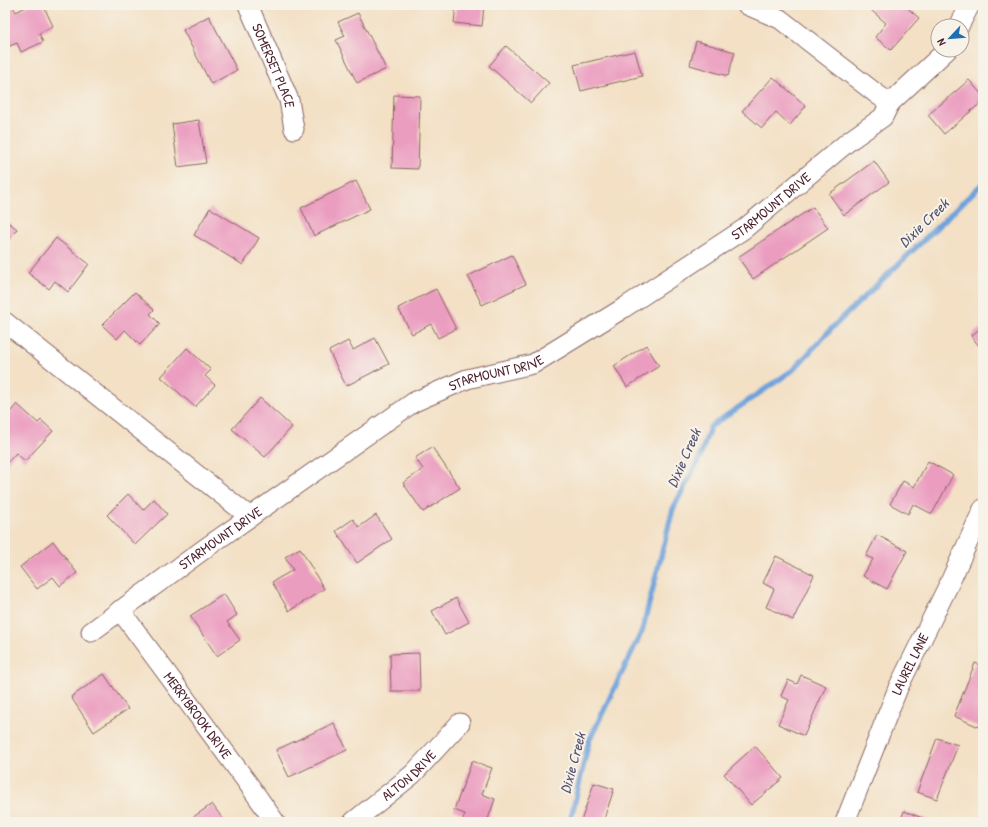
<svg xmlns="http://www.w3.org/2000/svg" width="988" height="827" font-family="'Patrick Hand',sans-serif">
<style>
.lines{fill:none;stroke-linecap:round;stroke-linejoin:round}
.stream{stroke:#6ea2da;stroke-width:5.5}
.building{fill:#eb9dc0}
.minor-casing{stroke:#856361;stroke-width:21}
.minor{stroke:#fff;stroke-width:19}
.labels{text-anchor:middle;stroke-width:4;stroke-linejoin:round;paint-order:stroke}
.street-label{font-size:14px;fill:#4a1f2b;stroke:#f7f3e8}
.water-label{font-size:15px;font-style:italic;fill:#585371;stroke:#f7f3e8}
</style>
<rect width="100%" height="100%" fill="#f7f3e8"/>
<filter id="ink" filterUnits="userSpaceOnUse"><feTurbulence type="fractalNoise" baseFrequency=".025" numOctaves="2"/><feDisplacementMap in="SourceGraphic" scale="8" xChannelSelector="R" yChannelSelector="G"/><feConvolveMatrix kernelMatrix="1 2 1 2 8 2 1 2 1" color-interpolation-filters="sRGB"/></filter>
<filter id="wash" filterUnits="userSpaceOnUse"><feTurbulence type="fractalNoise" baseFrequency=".012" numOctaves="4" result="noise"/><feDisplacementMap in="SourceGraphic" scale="16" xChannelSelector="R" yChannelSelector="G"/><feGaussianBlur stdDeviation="0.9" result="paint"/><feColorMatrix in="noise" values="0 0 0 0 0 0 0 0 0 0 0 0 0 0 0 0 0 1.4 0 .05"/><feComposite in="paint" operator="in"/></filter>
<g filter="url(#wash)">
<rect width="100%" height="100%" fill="#f3e0c5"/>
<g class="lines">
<path class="stream" d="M570 822 589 741 642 631 673 509 700 457 710 427 793 370 834 326 983 183"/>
</g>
<g id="blocks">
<path class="building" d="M5 5H12L16 12 30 5H43L53 26 39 33 43 42 21 52 17 43 5 48Z
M456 5H484L482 26 454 23Z
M876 5H904L919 18 891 50 875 37 886 23 871 10Z
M358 13 386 69 357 83 336 40 345 36 338 22Z
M209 16 237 70 211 84 183 30Z
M696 41 735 52 728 76 690 65Z
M506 46 549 83 531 103 489 66Z
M635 51 642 76 581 91 574 65Z
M773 77 806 106 790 125 776 112 762 128 742 111Z
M969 80 983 96V101L944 134 928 115Z
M394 95 420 96 418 169 392 168Z
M199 120 206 163 178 167 172 124Z
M874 161 889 182 844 215 829 194Z
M356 181 370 209 314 236 301 208Z
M813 207 828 228 753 279 738 257Z
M210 208 259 238 243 265 194 235Z
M5 220 17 229 5 244Z
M56 238 89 264 68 292 55 281 49 289 28 273Z
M512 255 526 284 482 305 468 276Z
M436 289 456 329 438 338 431 324 412 334 398 308Z
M135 292 154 310 150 314 160 324 140 345 125 330 117 339 102 325Z
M983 326V351L971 336Z
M375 338 389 364 346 386 329 351 348 341 353 350Z
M646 345 659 366 627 387 614 366Z
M187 348 211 370 205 376 215 385 195 407 161 377Z
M260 398 292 427 265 457 232 429Z
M17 404 38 423 41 420 53 431 25 461 16 453 5 465V418Z
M432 447 460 488 423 512 403 483 423 469 415 458Z
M928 461 953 475 932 514 913 504 908 514 890 504 903 481 914 487Z
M128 494 143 510 154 499 167 514 135 545 107 515Z
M376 515 392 539 357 563 336 531 353 519 359 527Z
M877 535 907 551 887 589 863 576 873 559 866 556Z
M53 541 77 573 60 586 53 577 37 589 20 567Z
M300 548 324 589 289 611 272 582 293 570 285 557Z
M776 556 814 575 793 620 766 607 774 589 763 583Z
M224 594 237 615 227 622 240 640 217 656 190 616Z
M456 598 469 622 445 635 432 611Z
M419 653 420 691H391L390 654Z
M975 663 983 666V716L979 727 954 716Z
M104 674 128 709 94 732 71 697Z
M801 675 826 686 804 736 778 724 789 700 781 696 788 680 797 684Z
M334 723 347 750 289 777 276 750Z
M937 738 958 745 937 799 917 792Z
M755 746 783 778 751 805 724 774Z
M472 761 492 768 482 794 495 799 487 822H462L465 814 454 810Z
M594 783 614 789 603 822H583L581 821Z
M212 804 225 822H186Z
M904 811 933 822H900Z"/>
</g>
</g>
<g filter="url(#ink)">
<use href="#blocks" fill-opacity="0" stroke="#856361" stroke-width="1"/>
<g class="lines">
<g class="minor-casing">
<g id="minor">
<path id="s1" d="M248 5 289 100 294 129"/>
<path d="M959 26 970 5"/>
<path d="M890 103 947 50"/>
<path d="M5 322 250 517"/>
<path id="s2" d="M120 610 247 782 275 822"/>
<path id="s3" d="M91 632 207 547 414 402 467 379 533 364 622 309 744 229 849 141 883 117 890 103 878 95 780 19 747 5"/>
<path id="s4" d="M353 822 413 774 460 723"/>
<path id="s5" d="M845 822 898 688 950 582 983 509"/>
</g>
</g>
<use href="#minor" class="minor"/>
</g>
</g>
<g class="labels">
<g class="street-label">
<text dy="5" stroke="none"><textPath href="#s1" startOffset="66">SOMERSET PLACE</textPath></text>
<text dy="5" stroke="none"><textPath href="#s3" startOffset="808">STARMOUNT DRIVE</textPath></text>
<text dy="5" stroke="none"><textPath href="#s3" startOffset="484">STARMOUNT DRIVE</textPath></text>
<text dy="5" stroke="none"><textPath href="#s3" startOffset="160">STARMOUNT DRIVE</textPath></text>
<text dy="5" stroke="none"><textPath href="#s5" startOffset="171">LAUREL LANE</textPath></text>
<text dy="5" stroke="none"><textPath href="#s2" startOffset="131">MERRYBROOK DRIVE</textPath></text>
<text dy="5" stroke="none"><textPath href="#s4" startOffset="73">ALTON DRIVE</textPath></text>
</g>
<g class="water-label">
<text transform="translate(924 223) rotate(-44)" y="5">Dixie Creek</text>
<text transform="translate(684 458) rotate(-66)" y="5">Dixie Creek</text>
<text transform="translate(573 763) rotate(-75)" y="5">Dixie Creek</text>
</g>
</g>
<rect width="988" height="827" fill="none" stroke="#f7f3e8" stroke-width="20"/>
<g transform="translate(950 38) rotate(244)"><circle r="19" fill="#f7f3e8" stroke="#b29e9c"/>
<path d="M0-3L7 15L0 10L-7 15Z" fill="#1f6fb2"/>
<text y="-6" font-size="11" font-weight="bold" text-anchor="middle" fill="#4a1f2b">N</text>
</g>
</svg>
